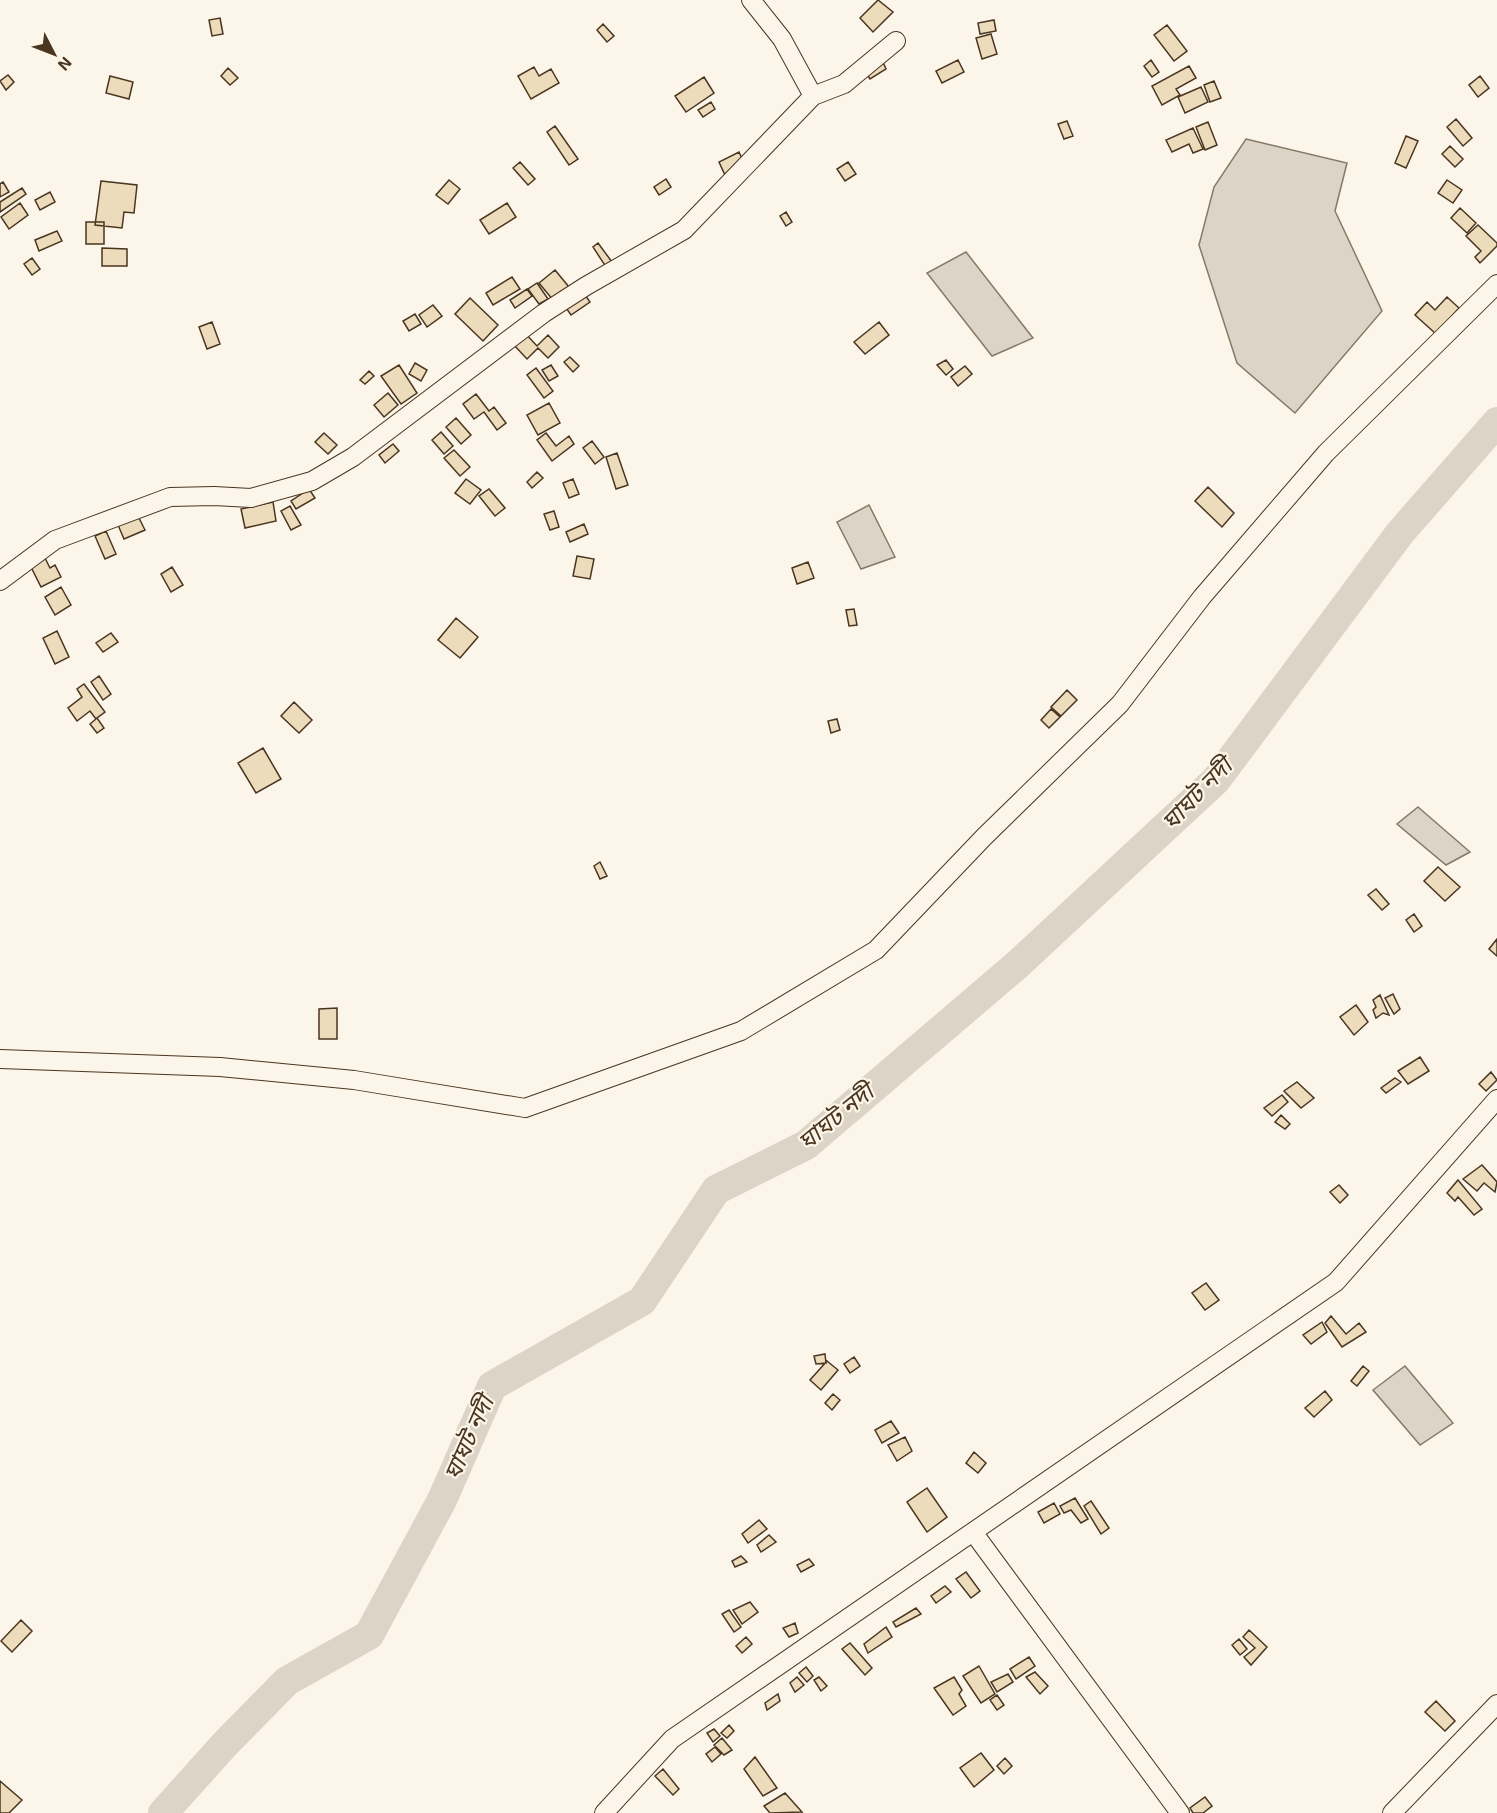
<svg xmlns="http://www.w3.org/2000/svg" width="1497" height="1813" font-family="'Exo 2','Noto Sans Bengali',sans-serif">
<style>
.water{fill:#dcd4c6;stroke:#887966;stroke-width:1.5}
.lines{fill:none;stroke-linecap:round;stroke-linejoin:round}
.river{stroke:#dcd4c6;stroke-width:30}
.building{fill:#ecdcbc;stroke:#4a3520;stroke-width:1.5}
.minor-casing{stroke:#4a3520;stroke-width:20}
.minor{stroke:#fbf6e9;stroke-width:18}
.labels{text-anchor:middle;stroke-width:4.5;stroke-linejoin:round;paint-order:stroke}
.water-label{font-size:24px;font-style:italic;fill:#4a3520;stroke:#fbf6e9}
</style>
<rect width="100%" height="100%" fill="#fbf6e9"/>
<path class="water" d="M1246 139 1347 163 1335 211 1382 311 1295 413 1237 363 1199 245 1214 187Z
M966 252 1033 338 992 356 927 273Z
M869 505 895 557 861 569 837 522Z
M1418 807 1470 852 1446 865 1397 824Z
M1405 1366 1453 1423 1420 1445 1373 1390Z"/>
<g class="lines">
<path class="river" d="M163 1813 225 1744 287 1681 369 1635 442 1500 492 1386 642 1301 716 1190 806 1145 1017 965 1216 780 1400 533 1497 422"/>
</g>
<path class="building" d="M878 0 893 12 873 32 860 18Z
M220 18 223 34 212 36 209 20Z
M994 20 996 31 980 34 978 23Z
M603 24 614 36 607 42 597 30Z
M1167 25 1187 51 1174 61 1154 35Z
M991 34 997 54 982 59 976 38Z
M882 60 886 69 870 79 865 71Z
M958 60 964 72 942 83 936 71Z
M1151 60 1159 72 1152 77 1144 66Z
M1189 66 1196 78 1176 89 1180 95 1162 105 1152 86Z
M534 67 539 76 551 69 559 83 531 99 518 76Z
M228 68 238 78 230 85 221 76Z
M8 75 14 82 6 90 0 81Z
M110 76 133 82 129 99 106 93Z
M1480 76 1489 88 1478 97 1469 85Z
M704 77 714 93 686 112 675 96Z
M1214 81 1221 98 1210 102 1204 85Z
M1201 87 1208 102 1185 113 1178 97Z
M711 102 715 109 703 117 698 110Z
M1456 119 1472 138 1463 146 1447 127Z
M1067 121 1073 136 1064 139 1058 124Z
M1208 122 1217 145 1205 150 1196 127Z
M555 126 578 159 569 165 547 132Z
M1193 128 1203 149 1193 153 1189 144 1172 152 1166 140Z
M1406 136 1418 141 1406 168 1395 163Z
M1450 146 1463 159 1455 167 1442 154Z
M739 152 745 165 725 175 719 162Z
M520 162 535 179 528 185 513 168Z
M848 162 856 174 845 181 837 169Z
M666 179 671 187 659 195 654 187Z
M449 180 460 189 448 204 436 195Z
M1447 180 1462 190 1453 203 1438 193Z
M101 181 137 185 134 213 124 212 122 228 95 225Z
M3 182 9 192 0 197V184Z
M22 188 26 194 0 212V202Z
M50 192 55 202 40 210 35 200Z
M20 203 28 215 9 229 1 217Z
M507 203 516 217 489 234 480 220Z
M1460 208 1476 223 1467 233 1451 218Z
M786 212 792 222 786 226 780 216Z
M86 222H104V244H86Z
M1478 225 1497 243V246L1480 263 1475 257 1481 251 1466 236Z
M57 231 62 241 39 251 35 240Z
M598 243 612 262 606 267 593 247Z
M102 248 127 249V266H102Z
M32 258 40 269 32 275 24 264Z
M555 270 569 287 553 300 539 283Z
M512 277 520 289 493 305 486 293Z
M537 283 548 299 539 304 528 289Z
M527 289 532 296 515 308 510 300Z
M583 292 590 302 571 315 564 305Z
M1447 297 1459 308 1436 334 1415 315 1427 302 1435 310Z
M470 298 498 325 483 341 455 314Z
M433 305 442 316 427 327 419 315Z
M415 314 421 324 409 331 403 321Z
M212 322 220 344 207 349 199 327Z
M879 322 889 335 865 354 854 342Z
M524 332 537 346 548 335 559 347 548 358 538 348 527 359 513 344Z
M570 357 579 366 573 372 564 362Z
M946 360 953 369 946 375 937 365Z
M415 363 427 370 421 381 409 374Z
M399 365 417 393 401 404 381 376Z
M551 365 558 376 549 381 542 370Z
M965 366 972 374 958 386 951 377Z
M536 368 553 391 544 398 527 375Z
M369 371 374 376 365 384 360 380Z
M388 393 398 405 384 417 374 405Z
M476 394 489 411 494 407 506 423 497 430 484 412 474 419 463 404Z
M549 403 560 423 538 435 527 415Z
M456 418 471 435 461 444 446 427Z
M441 432 453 446 444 454 432 440Z
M324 433 337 445 328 454 315 442Z
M546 433 556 446 569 436 574 444 552 461 537 440Z
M592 441 604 457 595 464 583 448Z
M393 444 399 451 385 463 379 455Z
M454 450 470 467 460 476 444 458Z
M617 453 628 485 616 489 606 457Z
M537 472 543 478 532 488 527 482Z
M466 479 481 490 470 504 455 493Z
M573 479 579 494 569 498 563 483Z
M1208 487 1234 513 1222 527 1195 501Z
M309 489 315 498 296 509 291 501Z
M489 489 505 508 495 516 479 496Z
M273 502 276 521 245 528 241 509Z
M290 506 301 525 291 530 281 511Z
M554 511 559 527 550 530 544 514Z
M138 516 145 530 124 539 118 525Z
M584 524 588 534 570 542 566 532Z
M106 531 116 554 105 559 95 536Z
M44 556 50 568 55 565 61 577 41 587 29 563Z
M577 556 594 559 590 579 573 576Z
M808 562 814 578 797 584 792 568Z
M172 567 183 585 171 592 161 574Z
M61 587 71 605 55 615 45 597Z
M854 609 857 625 849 626 846 610Z
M456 618 478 637 460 658 438 640Z
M57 631 69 657 55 664 43 638Z
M111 633 118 642 103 652 96 643Z
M99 676 111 694 103 700 91 682Z
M84 684 105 712 97 718 104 728 97 733 90 724 96 719 90 711 77 721 68 708 82 697 77 689Z
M1067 690 1077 700 1061 716 1051 707Z
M294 702 312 720 299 733 281 716Z
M1051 709 1060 717 1049 728 1041 720Z
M837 719 840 730 831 733 828 721Z
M263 748 281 779 256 793 238 763Z
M600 862 607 876 600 879 594 866Z
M1438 867 1460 887 1445 901 1424 881Z
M1376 889 1389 904 1382 910 1368 895Z
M1414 914 1422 926 1414 932 1406 920Z
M1497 939V956L1489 949Z
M1393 994 1400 1009 1394 1014 1385 998Z
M1380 995 1389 1015 1383 1013 1376 1018 1373 1010 1376 1007 1373 1000Z
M1356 1005 1368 1022 1354 1035 1340 1017Z
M337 1008V1039H319V1009Z
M1420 1057 1429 1071 1408 1084 1398 1071Z
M1491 1072 1497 1080 1486 1091 1479 1084Z
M1395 1078 1401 1082 1386 1093 1381 1088Z
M1297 1082 1314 1098 1301 1108 1284 1091Z
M1282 1095 1288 1102 1272 1116 1264 1108Z
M1281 1115 1290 1124 1285 1129 1275 1122Z
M1482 1165 1497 1182 1495 1192 1484 1183 1477 1191 1463 1179Z
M1458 1180 1482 1209 1474 1215 1458 1197 1455 1201 1447 1193Z
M1339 1185 1348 1195 1340 1203 1330 1192Z
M1206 1283 1219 1300 1205 1310 1192 1293Z
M1331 1316 1346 1334 1359 1323 1366 1332 1342 1347 1325 1323Z
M1322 1322 1327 1332 1311 1344 1303 1335Z
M825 1354 826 1363 816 1364 814 1356Z
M854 1357 860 1366 850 1373 844 1364Z
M827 1361 838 1370 821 1390 810 1380Z
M1363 1366 1369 1371 1357 1386 1351 1381Z
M1325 1391 1332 1400 1314 1417 1305 1408Z
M833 1394 840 1400 832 1410 825 1403Z
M891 1421 899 1433 882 1443 875 1430Z
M905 1437 912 1451 897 1461 888 1445Z
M974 1452 986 1463 978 1473 966 1463Z
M927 1488 947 1517 927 1532 907 1502Z
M1075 1498 1088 1519 1081 1523 1071 1510 1064 1513 1060 1506Z
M1091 1501 1109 1528 1101 1534 1084 1506Z
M1054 1503 1060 1514 1044 1523 1038 1512Z
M759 1520 767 1529 748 1543 742 1534Z
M769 1535 776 1542 761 1552 757 1545Z
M741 1556 747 1562 735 1567 732 1561Z
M809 1559 814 1565 801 1572 797 1565Z
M966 1572 980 1591 971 1598 956 1579Z
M945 1586 951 1592 936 1603 931 1596Z
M750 1602 758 1612 742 1624 733 1610Z
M916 1608 921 1614 896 1627 893 1622Z
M729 1610 741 1627 734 1632 722 1614Z
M21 1620 32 1631 12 1652 1 1641Z
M795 1623 798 1633 789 1637 783 1628Z
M886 1627 892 1637 868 1653 864 1644Z
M1249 1630 1267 1647 1251 1665 1244 1657 1255 1648 1243 1637Z
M746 1637 752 1644 742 1653 736 1646Z
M1239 1639 1247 1649 1240 1655 1232 1645Z
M850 1643 872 1668 865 1675 842 1649Z
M1029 1657 1035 1666 1016 1679 1010 1669Z
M979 1666 995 1694 981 1703 963 1676Z
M806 1667 813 1676 807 1682 799 1673Z
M1035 1672 1048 1686 1040 1694 1026 1677Z
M1008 1674 1013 1682 997 1692 991 1682Z
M797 1677 804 1685 795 1692 790 1683Z
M819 1677 827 1686 821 1691 814 1680Z
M954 1677 962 1690 959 1694 966 1706 953 1715 934 1688Z
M778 1694 780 1701 767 1710 765 1703Z
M997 1695 1004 1705 997 1710 990 1700Z
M1436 1701 1455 1721 1445 1731 1425 1712Z
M729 1725 734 1731 727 1738 721 1733Z
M714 1729 720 1736 713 1742 707 1733Z
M722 1738 732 1750 724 1755 714 1745Z
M715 1747 721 1754 712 1762 706 1754Z
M981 1753 994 1770 974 1787 960 1768Z
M755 1757 777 1788 763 1796 744 1769Z
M1005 1758 1012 1766 1004 1774 997 1766Z
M663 1769 679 1789 673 1795 655 1776Z
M0 1781 22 1800 9 1813H0Z
M785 1793 802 1812 770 1813 764 1806Z
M1205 1797 1212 1806 1203 1813H1193L1190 1808Z"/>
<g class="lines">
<g class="minor-casing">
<path id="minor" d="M751 0 782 39 813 96
M0 581 55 540 170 497 214 496 251 498 312 481 353 457 544 313 586 286 684 230 813 96 844 84 896 41
M0 1059 220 1067 354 1080 525 1108 741 1031 876 950 984 837 1120 704 1202 597 1326 453 1497 284
M973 1532 1180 1813
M604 1813 672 1739 1336 1282 1497 1099
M1392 1813 1497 1704"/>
</g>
<use href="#minor" class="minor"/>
</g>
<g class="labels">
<g class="water-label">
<text transform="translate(1197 794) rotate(-46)" y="8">ঘাঘট নদী</text>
<text transform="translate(836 1117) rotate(-39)" y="8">ঘাঘট নদী</text>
<text transform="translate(469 1438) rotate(-66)" y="8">ঘাঘট নদী</text>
</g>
</g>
<g transform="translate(54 54) rotate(132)" stroke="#fbf6e9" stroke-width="4.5" paint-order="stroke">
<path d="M0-4.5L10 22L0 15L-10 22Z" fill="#4a3520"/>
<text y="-9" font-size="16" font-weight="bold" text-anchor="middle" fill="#4a3520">N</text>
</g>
</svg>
